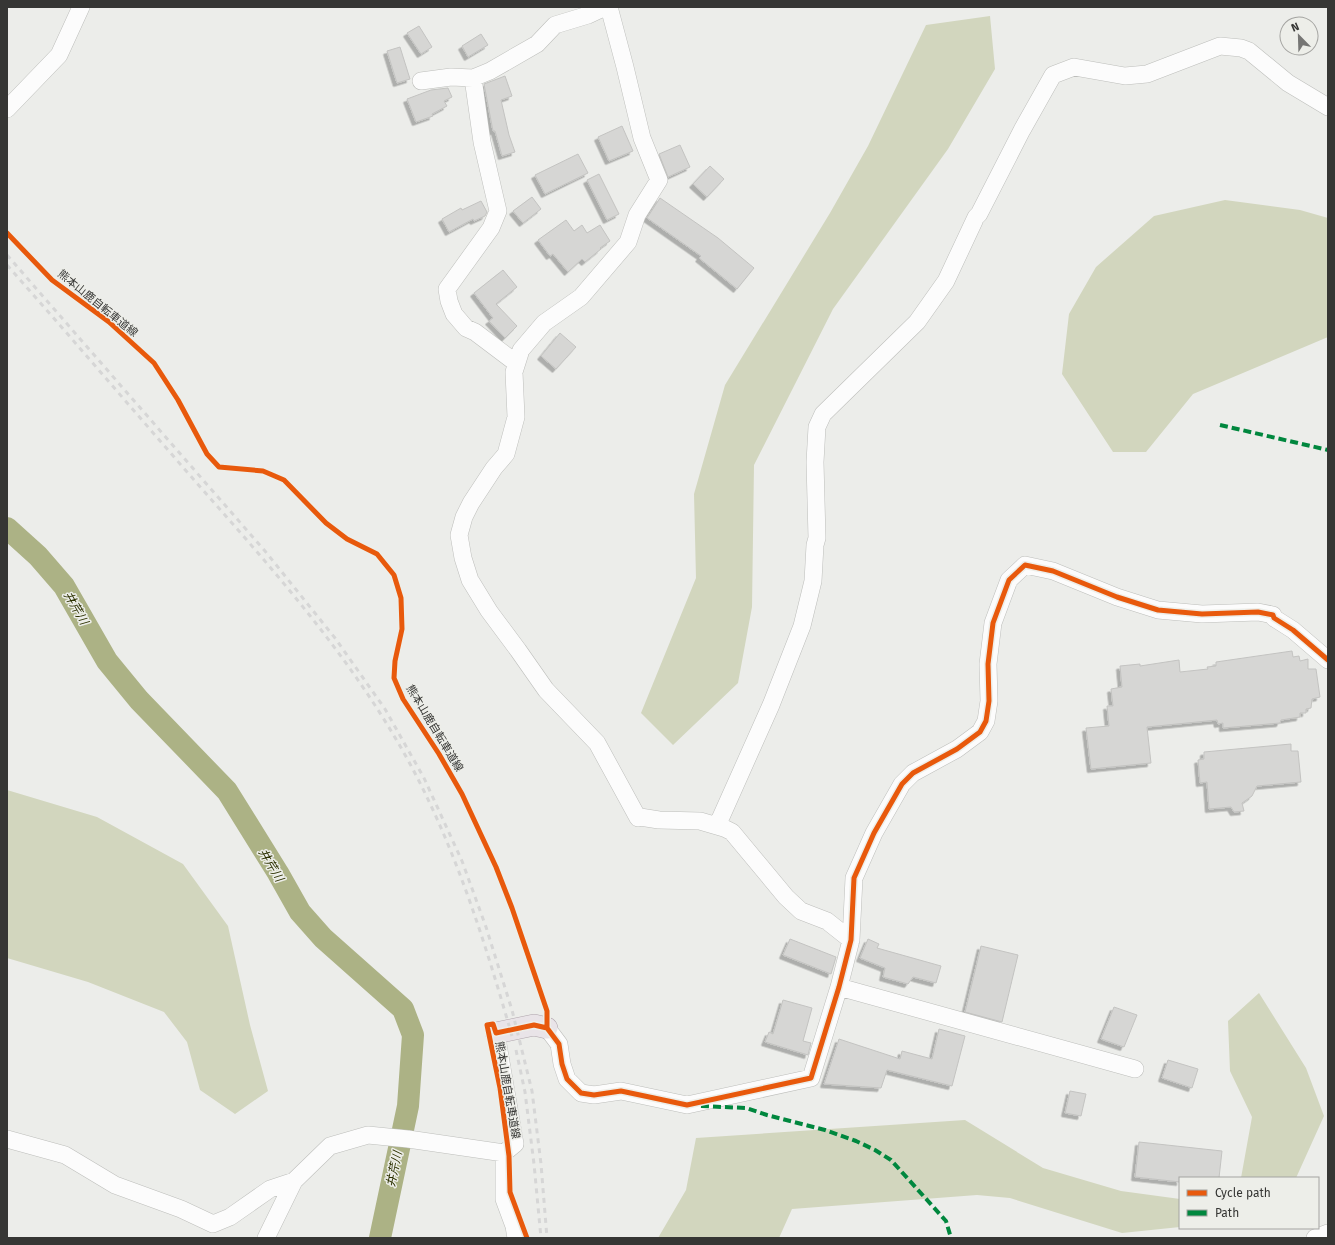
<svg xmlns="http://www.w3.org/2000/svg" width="1335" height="1245" font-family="'Fira Sans','Noto Sans JP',sans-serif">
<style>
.green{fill:#d2d6be}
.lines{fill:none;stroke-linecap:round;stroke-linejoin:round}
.river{stroke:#acb285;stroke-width:22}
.building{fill:#d6d6d4;stroke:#c3c3c1;filter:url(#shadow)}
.minor-casing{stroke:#bdbebb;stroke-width:18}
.major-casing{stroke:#afa5ac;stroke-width:22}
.minor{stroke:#fcfcfc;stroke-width:17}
.major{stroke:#e9e4e8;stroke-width:21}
.rail{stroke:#d6d6d6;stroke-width:3;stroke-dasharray:5 5;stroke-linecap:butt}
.quiet{stroke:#00873e;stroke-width:4;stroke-dasharray:8 4;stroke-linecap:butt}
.cycleway-casing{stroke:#edeee9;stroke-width:8}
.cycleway{stroke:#e8590c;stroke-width:5}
.labels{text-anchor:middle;stroke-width:3;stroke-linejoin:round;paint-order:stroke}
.street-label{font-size:11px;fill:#363634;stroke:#edeee9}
.water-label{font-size:12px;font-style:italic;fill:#2c3100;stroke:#edeee9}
</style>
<defs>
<filter id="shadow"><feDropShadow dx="-3.5" dy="3.5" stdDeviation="0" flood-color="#0004"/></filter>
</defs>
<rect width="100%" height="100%" fill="#ecedea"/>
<path class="green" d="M990 16 995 69 948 149 833 309 754 465 752 607 738 683 673 745 641 713 696 578 694 494 725 385 830 213 868 146 926 25Z
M1225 200 1300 210 1328 218V337L1193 394 1146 452H1113L1062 374 1069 314 1096 267 1154 216Z
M7 790 97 817 183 864 228 926 250 1025 268 1091 235 1114 200 1090 187 1042 164 1012 88 982 7 958Z
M1259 993 1306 1068 1324 1116 1296 1178H1241L1252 1117 1230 1071 1228 1021Z
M965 1120 1043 1168 1121 1191 1180 1199V1227L1122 1233 1010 1198 977 1195 792 1209 779 1238H658L686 1190 696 1138Z"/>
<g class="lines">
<path class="river" d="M7 528 38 556 64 586 107 661 139 700 227 791 278 873 300 912 323 938 403 1009 413 1035 408 1106 380 1238"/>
</g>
<path class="building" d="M419 26 432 47 421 54 407 33Z
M481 34 488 45 468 57 462 46Z
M400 47 410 79 397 83 387 51Z
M505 76 512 96 501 100 509 135 515 152 502 156 495 131H493L484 84Z
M448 88 452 97 444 101 447 106 432 114 433 116 416 122 407 99 431 90Z
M622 126 633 151 609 161 598 137Z
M680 145 690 167 668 177 659 154Z
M578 154 588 173 545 194 535 175Z
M710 166 724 179 707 197 693 184Z
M599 174 619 214 607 220 587 180Z
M532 197 541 209 523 223 513 211Z
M660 198 718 238 754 268 737 289 699 258 701 256 647 218Z
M481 201 487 212 485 216 474 221 473 219 449 232 442 219 461 208 462 210Z
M566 220 574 231 582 225 587 233 600 225 610 241 600 248 601 249 585 262 582 259 568 272 553 254 550 256 538 240Z
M503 270 517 287 496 304 517 326 505 338 489 321 493 318 474 293Z
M560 333 576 347 556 369 541 356Z
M1292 651 1293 657 1299 656 1300 661 1308 659V669H1316L1320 697 1312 699 1311 708 1306 709V713H1300V717L1281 720 1280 723 1223 728V723L1218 724 1217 720 1147 727 1151 763 1091 769 1086 728 1109 726 1107 706H1113L1111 689 1122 687 1120 666 1140 664V666L1179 660 1180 672 1208 669 1207 667 1216 666V662Z
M1291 744V751H1298L1301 782 1257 786 1252 796 1242 803 1244 811 1234 812 1231 807 1209 809 1207 782 1200 783 1198 760 1204 759V752Z
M790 939 836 957 831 974 783 955Z
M868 939 879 944 877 948 941 966 936 983 913 977 908 984 883 977 885 968 860 958Z
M981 946 1018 955 1002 1022 965 1012Z
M783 1000 812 1008 803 1041 811 1043 808 1055 765 1042 769 1032 773 1034Z
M1114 1007 1137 1015 1124 1047 1101 1039Z
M939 1029 965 1036 952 1086 887 1070 881 1088 824 1084 839 1039 900 1059 902 1051 932 1059Z
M1168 1060 1198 1069 1192 1088 1162 1078Z
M1070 1091 1086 1094 1081 1116 1065 1113Z
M1139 1142 1222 1151 1219 1178H1180V1182L1135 1177Z"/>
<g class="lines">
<g class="minor-casing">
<path id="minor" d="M609 7 625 67 642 138 659 180 637 215 628 242 581 297 544 323 521 350 514 372 516 417 506 454 494 468 471 503 464 517 459 535 463 558 470 580 489 611 518 650 546 690 597 743 638 818 640 817 659 820 700 821 724 828 732 832 786 897 801 911 827 921 851 940
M421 81 451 77 473 78
M7 109 59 55 81 7
M516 363 475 332 466 328 454 314 449 301 447 289 491 228 498 211 482 142 473 78 490 71 537 44 555 25 588 15 605 7
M717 826 771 705 802 626 813 581 815 545 817 538 815 462 817 427 823 414 917 322 946 281 976 217 979 214 1022 130 1053 75 1074 67 1125 76 1147 74 1220 46 1241 48 1249 51 1288 83 1328 107
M839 987 1135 1069
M547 1028 559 1044 562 1064 567 1079 581 1093 594 1095 621 1091 687 1105 811 1078 839 987 851 940 854 878 874 833 902 784 913 773 957 749 980 732 986 721 989 701 988 664 993 623 1009 580 1025 565 1053 571 1117 597 1158 610 1202 614 1258 612 1273 615 1274 618 1293 630 1328 660
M496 1033 515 1144 504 1153V1199L514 1226 516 1238
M7 1139 65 1155 115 1185 181 1209 213 1224 230 1217 270 1189 294 1181
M266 1238 294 1181 330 1146 368 1135 408 1139 504 1153
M1315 1238 1328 1233"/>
</g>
<g class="major-casing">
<path id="major" d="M496 1033 534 1025 547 1028"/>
</g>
<use href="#minor" class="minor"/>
<use href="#major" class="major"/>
<path class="rail" d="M7 255 265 551 335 638 385 709 424 778 462 861 486 927 512 1010 532 1091 541 1164 547 1238
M7 265C70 336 132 409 195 481 277 574 362 669 419 781 460 862 487 949 512 1036
M516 1050 525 1092 534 1164 541 1238"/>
<path class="quiet" d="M1220 425 1328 450
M701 1106 746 1108 767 1115 825 1130 856 1141 875 1150 891 1160 946 1221 951 1238"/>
<g class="cycleway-casing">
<path id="cycleway" d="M7 233 52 280 109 322 154 363 178 400 207 454 219 467 263 471 284 480 326 523 347 539 377 554 394 575 401 598 402 629 395 661 394 678 403 699 439 754 462 794 496 867 512 908 547 1011V1028
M547 1028 559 1044 562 1064 567 1079 581 1093 594 1095 621 1091 687 1105 811 1078 839 987 851 940 854 878 874 833 902 784 913 773 957 749 980 732 986 721 989 701 988 664 993 623 1009 580 1025 565 1053 571 1117 597 1158 610 1202 614 1258 612 1273 615 1274 618 1293 630 1328 660
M527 1238 510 1192 509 1156 500 1088 487 1025 493 1024 496 1033 534 1025 547 1028"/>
</g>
<use href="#cycleway" class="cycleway"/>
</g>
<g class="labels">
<g class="street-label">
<text transform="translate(98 303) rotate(39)" y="4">熊本山鹿自転車道線</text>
<text transform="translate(435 728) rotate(59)" y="4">熊本山鹿自転車道線</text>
<text transform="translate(508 1090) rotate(80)" y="4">熊本山鹿自転車道線</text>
</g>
<g class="water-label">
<text transform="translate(76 608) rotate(60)" y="4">井芹川</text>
<text transform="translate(271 865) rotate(59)" y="4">井芹川</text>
<text transform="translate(394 1169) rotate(-78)" y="4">井芹川</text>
</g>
</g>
<rect width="1335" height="1245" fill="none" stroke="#363634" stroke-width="16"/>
<rect x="1179" y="1177" width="140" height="52" fill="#edeee9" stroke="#a4a4a1"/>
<rect x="1187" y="1190" width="20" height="6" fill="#e8590c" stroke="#a4a4a1"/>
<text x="1215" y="1197" font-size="12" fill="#363634">Cycle path</text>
<rect x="1187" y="1210" width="20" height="6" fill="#00873e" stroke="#a4a4a1"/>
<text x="1215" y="1217" font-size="12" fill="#363634">Path</text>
<g transform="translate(1299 36) rotate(337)"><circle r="19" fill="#edeee9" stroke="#a4a4a1"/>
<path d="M0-3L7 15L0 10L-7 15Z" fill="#767674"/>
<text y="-6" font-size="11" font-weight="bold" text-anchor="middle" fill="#363634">N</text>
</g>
</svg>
